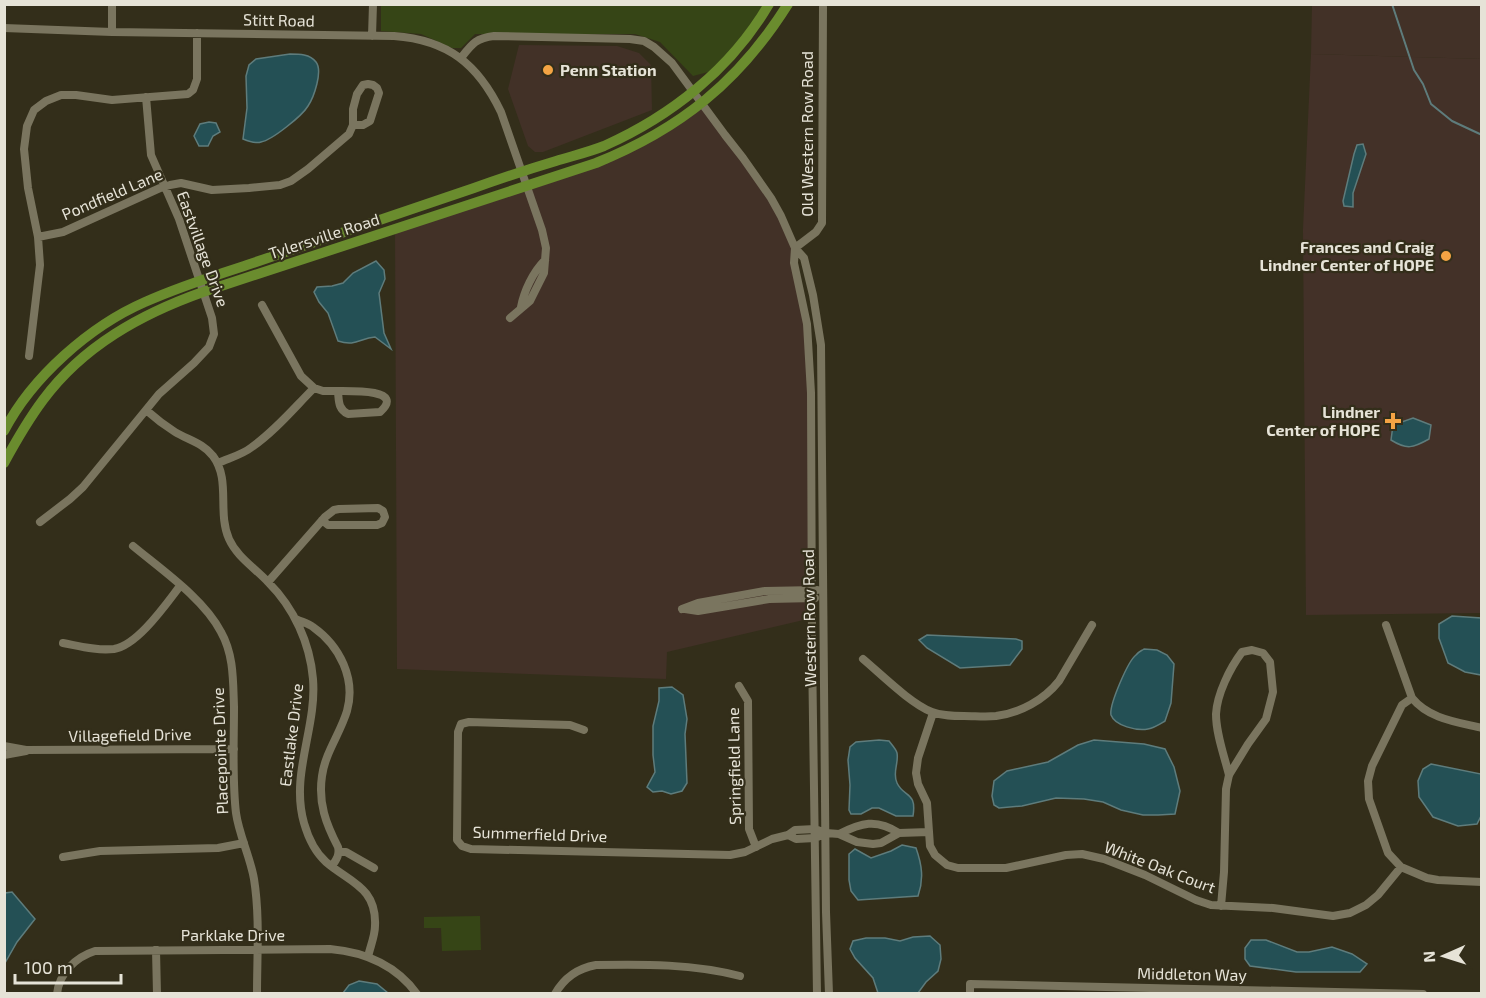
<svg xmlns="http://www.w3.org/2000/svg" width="1486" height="998" font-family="'Exo 2',sans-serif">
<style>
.commercial{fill:#423127}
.medical{fill:#433128}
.green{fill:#364516}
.water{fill:#245055;stroke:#5e7c7c;stroke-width:1.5}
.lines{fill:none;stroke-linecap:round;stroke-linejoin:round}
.stream{stroke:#5e7c7c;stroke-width:2}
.minor{stroke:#7a755f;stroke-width:8}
.major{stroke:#6a8c2e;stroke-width:10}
.poi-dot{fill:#f4a444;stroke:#332e1a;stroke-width:2}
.labels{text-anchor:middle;stroke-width:4.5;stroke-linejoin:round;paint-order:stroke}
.street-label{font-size:16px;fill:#e6e3d7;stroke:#332e1a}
.poi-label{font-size:16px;font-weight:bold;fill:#e6e3d7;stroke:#332e1a;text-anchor:end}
</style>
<rect width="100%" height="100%" fill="#332e1a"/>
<path class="commercial" d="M1312 5H1481V59L1311 54Z
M519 45 617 46 639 53 651 65 652 110 543 152H535L528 146 508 89Z
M702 104 759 179 795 248 807 324 812 618 667 652 666 679 397 669 395 229 596 163Z"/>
<path class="medical" d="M1311 54 1481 59V613L1306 615 1303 229Z"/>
<path class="green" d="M381 5H765L753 23 712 71 693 76 660 42 635 34H475L461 48H452L421 34 381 31Z
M480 916 481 950 442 951 441 928H424V917Z"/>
<path class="water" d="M290 54C299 54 310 54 316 62 323 71 314 97 308 106 302 116 272 140 261 142 256 144 248 141 243 139L247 108 246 76 249 65 256 59Z
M209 122 216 123 220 132 213 136 208 146H199L194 136 200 124Z
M1363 144 1366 154 1353 193V207L1344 206 1343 201 1354 154 1357 145Z
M376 261 384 270 385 279 379 293 384 333 391 349 375 337C360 338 356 347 338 341L328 313 319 302 314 292 317 287 332 286 343 283 353 273Z
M1413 418 1431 425 1429 439C1413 448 1407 450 1391 440L1393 425Z
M1452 616 1481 618V675L1465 672 1448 663 1439 638V624Z
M927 635 1016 639 1022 641V649L1010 665 960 668 927 648 919 640Z
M1144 649 1157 650 1167 655 1174 664 1171 703 1165 721C1160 724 1154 728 1148 729 1137 731 1115 726 1111 715 1109 705 1128 661 1136 655 1138 652 1141 651 1144 649Z
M672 687 683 695 687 719 685 734 687 783 682 791 671 794 662 791 653 792 647 787 655 772 653 755V726L659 701V688Z
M879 740 889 741C892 745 896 749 897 753 899 763 892 773 897 783 904 798 917 791 913 816H896L879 808H872L861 814H851L849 810 850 785 848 760 850 747 856 742Z
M1094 740 1144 744 1165 749 1174 767 1180 791 1175 814 1158 815H1143L1121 810 1103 802 1084 799 1056 798 1022 806 999 808 994 805 992 796 994 781 1007 771 1048 762 1078 745Z
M1431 764 1481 774V816L1477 824 1458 826 1433 817 1419 797 1418 781 1423 769Z
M902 845 916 848C922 865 924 879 918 896L858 900 851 891 849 880V854L855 849 871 858 891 851Z
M12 892 35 919 17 942 5 963V893Z
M930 936 940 945 941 959 938 971 926 982 918 993H878L873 978 855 958 850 949 853 941 866 938H885L900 941 913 937Z
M1251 940H1266L1297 952H1309L1332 947 1352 954 1367 964 1360 972H1296L1250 966 1245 959V948Z
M359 981 377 984 388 993H343L349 985Z"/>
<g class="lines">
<path class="stream" d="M1392 4 1414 70 1423 84 1431 104 1452 121 1482 135"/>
<path class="minor" d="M4 28 112 32 394 36C448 40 478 64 501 112L542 230 546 248 544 273 530 301 510 318
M112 32V4
M372 36 373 4
M461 58C472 44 476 38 494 36L630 39 644 41 654 47 672 63 725 135 743 158 771 198 781 216 795 248 804 258 813 295 821 345 826 912 829 994
M38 237 63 232 160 188 170 185 181 183 212 190 249 188 280 185 291 181 308 169 349 134 353 125V109L357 94 363 85 368 84 373 85 377 88 379 93 370 121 363 125H353
M795 248 794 263 807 324 811 393 812 651 817 994
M795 248 816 232 822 223 823 7
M262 305 301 376 314 388 323 391C332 392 410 385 380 412L348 414C338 409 339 401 338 392
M521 307C524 291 533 272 545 260
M29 356 40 265 38 237 28 188 24 149 27 126 34 110 46 101 61 95H76L112 100 188 94 193 90 197 79V33
M146 410C155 418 164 425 175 432 188 440 203 443 213 456 231 480 217 512 229 539 237 557 255 568 268 582 294 608 310 643 313 679 317 728 290 774 304 823 308 837 315 852 326 862 349 882 377 887 375 926 375 936 370 947 368 957
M218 463C229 458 242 455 252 447 275 431 294 408 314 388
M40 522 70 499 83 487 159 394 194 363 209 347 214 334 212 318 179 219 151 155 146 97
M133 546C162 570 204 599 221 632 234 655 233 681 234 707 234 741 232 780 236 813 239 835 250 856 254 879 260 916 257 956 257 994
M268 582 325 517 334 510 339 509 378 508 383 511 385 517 382 523 377 525H328L322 520
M682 609 698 603 765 591 817 590
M685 609 698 611 769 599 815 598
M296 619C302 622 308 623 313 627 340 646 356 679 347 711 340 734 325 753 322 776 318 803 326 824 338 847 340 855 336 860 332 866
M1386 625 1412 698C1429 719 1457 722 1482 728
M63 643C79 646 97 651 114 649 138 645 166 604 180 586
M863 659C882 675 911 704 932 712 943 716 953 716 964 716 975 716 986 717 996 716 1020 713 1044 700 1059 681L1092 625
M739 686 748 701 749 829 756 847
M1412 698 1402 705 1372 766 1368 781 1369 799 1388 853 1401 867 1427 878 1438 880 1482 882
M933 713 918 758 916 773 918 784 927 803 930 846 935 855 947 865 958 868H1006L1066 855 1082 854 1104 859 1145 875 1196 900 1211 905 1273 908 1333 916 1350 913 1366 905 1378 895 1401 867
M584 730 570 725 469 722 461 724 458 732 457 840 462 846 471 849 730 855 745 852 772 839 788 835 795 830 815 829 820 831
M4 746 26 750 234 749
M4 755 26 751
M839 834C861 823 876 818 899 833
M788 835 796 839 815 838 826 833 839 834 857 842 873 844 881 843 899 833 929 832
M339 852H346L374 868
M63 857 100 851 218 848 244 843
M1221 906 1224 872 1226 789 1229 775 1248 744 1266 719 1273 692 1270 662 1263 653 1252 650 1242 652C1230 668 1217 694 1216 714 1216 734 1224 755 1229 775
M156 950 157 994
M57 994C59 973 76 957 95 951L330 949C364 952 396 965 417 994
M555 994C564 978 579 968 596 965 644 964 694 964 740 976
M970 994V984L1423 994"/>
<path class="major" d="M4 431C32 377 90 326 145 302 178 287 213 276 247 265 323 239 399 214 474 188 502 178 529 169 556 161 572 156 589 152 604 146 671 116 731 69 769 4
M4 463C16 441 28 420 43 400 83 346 141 314 203 292L596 163C680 129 739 82 788 4"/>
</g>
<g class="poi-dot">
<circle cx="548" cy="70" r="6"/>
<circle cx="1446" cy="256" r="6"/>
<path d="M1390 412h6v6h6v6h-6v6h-6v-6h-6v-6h6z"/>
</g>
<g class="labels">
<g class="street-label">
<text transform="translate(279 20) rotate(1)" y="6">Stitt Road</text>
<text transform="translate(807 134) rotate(-90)" y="6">Old Western Row Road</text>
<text transform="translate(112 194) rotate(-23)" y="6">Pondfield Lane</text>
<text transform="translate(324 236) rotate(-18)" y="6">Tylersville Road</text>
<text transform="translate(203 249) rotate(70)" y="6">Eastvillage Drive</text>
<text transform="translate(809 618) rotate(-91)" y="6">Western Row Road</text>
<text transform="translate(130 735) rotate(-1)" y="6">Villagefield Drive</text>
<text transform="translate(291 735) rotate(-83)" y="6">Eastlake Drive</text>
<text transform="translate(220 751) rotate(-92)" y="6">Placepointe Drive</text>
<text transform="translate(734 766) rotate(-91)" y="6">Springfield Lane</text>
<text transform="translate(540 834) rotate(2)" y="6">Summerfield Drive</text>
<text transform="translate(1160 867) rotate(21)" y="6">White Oak Court</text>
<text x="233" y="941">Parklake Drive</text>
<text transform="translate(1192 974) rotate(1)" y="6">Middleton Way</text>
</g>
<g class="poi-label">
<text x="560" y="76" text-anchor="start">Penn Station</text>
<text x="1434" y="253">Frances and Craig<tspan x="1434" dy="18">Lindner Center of HOPE</tspan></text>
<text x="1380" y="418">Lindner<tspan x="1380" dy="18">Center of HOPE</tspan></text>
</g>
</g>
<rect width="1486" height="998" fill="none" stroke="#e6e3d7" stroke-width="12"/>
<g transform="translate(1444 956) rotate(267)" stroke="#332e1a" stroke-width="4.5" paint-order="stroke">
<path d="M0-4.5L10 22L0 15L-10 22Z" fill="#e6e3d7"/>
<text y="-9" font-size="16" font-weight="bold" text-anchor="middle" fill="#e6e3d7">N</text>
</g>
<path d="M15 974v9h106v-9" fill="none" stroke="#e6e3d7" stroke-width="3"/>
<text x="24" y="974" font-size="18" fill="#e6e3d7" stroke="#332e1a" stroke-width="4.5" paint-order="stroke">100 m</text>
</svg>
